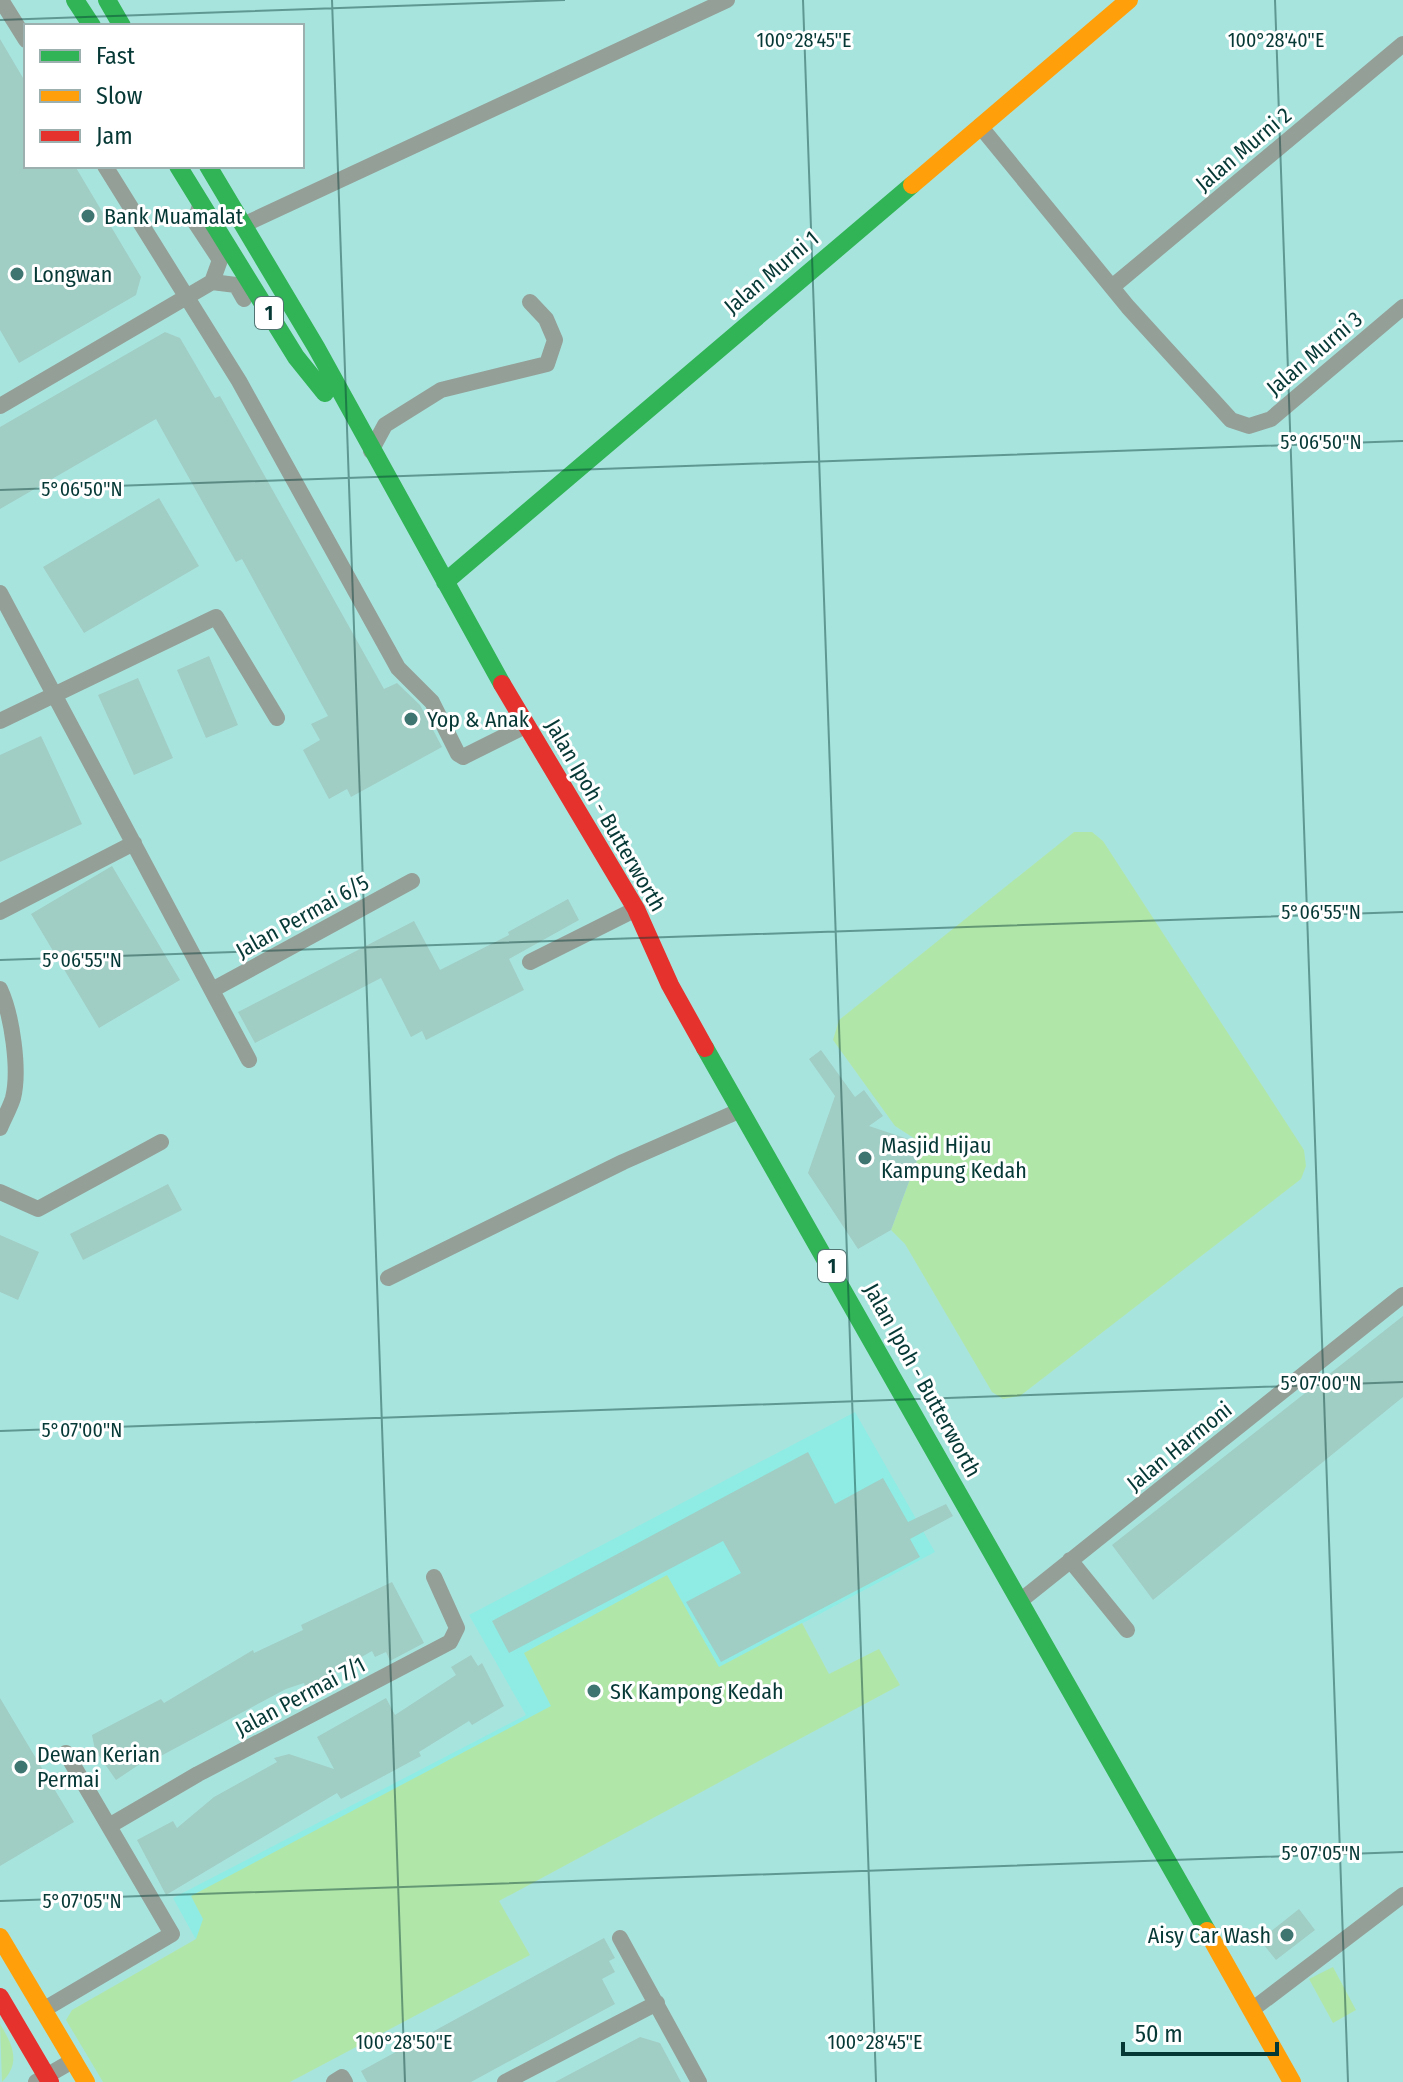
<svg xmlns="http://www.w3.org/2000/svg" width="1403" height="2082" font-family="'Fira Sans Condensed',sans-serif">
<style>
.built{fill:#8eece4}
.green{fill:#b1e6a9}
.building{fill:#a0cdc4}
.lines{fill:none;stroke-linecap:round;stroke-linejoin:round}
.street{stroke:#949f97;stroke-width:16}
.fast{stroke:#30b455;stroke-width:18}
.slow{stroke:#ff9f0a;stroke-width:18}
.jam{stroke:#e5322d;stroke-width:18}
.ticks{fill:none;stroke:#063936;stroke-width:2;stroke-opacity:0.45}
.poi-dot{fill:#3f7571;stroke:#fff;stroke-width:3}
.labels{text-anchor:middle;stroke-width:6;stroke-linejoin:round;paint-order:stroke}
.shield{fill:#fff;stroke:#517472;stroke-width:2}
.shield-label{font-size:20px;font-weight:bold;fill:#063936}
.street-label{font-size:22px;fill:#063936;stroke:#fff}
.poi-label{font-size:22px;fill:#063936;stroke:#fff;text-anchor:start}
.ticks-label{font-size:20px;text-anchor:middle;fill:#063936;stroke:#fff;stroke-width:6;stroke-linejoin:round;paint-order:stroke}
</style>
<rect width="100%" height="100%" fill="#a8e4de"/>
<path class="built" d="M855 1412 935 1552 200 1947 173 1898 526 1715 469 1615Z"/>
<path class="green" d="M1074 832H1092L1103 841 1304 1150 1306 1166 1301 1179 1020 1396 1003 1399 992 1392 905 1244 891 1230 923 1144 895 1126 833 1040 839 1020Z
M667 1575 719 1667 802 1623 829 1674 879 1649 900 1685 499 1901 530 1955 290 2082H103L66 2020 72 2010 196 1939 203 1919 191 1896 551 1706 524 1653Z
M1333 1967 1356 2010 1333 2023 1309 1979Z
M0 2024C12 2044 22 2062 2 2082Z"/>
<path class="building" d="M0 39 26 83V166H75L141 277 136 295 19 363 0 330Z
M165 332 180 338 215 398 220 396 384 689 397 683 420 705 442 747 351 797 347 789 329 799 303 750 320 740 311 724 328 716 242 559 236 562 156 419 0 509V427Z
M159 498 199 566 84 633 43 567Z
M209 656 238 725 206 738 177 670Z
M138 678 173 758 134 775 98 695Z
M41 736 82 824 0 862V755Z
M112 866 180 980 99 1028 31 914Z
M568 899 579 920 509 959 524 990 426 1040 422 1031 411 1037 381 978 255 1043 238 1012 414 921 440 970 509 935 508 932Z
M821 1050 855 1097 864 1090 883 1116 869 1126 923 1144 891 1230 858 1249 808 1173 835 1096 809 1059Z
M168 1184 182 1210 83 1260 70 1234Z
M0 1235 39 1252 18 1300 0 1292Z
M1403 1316V1397L1153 1600 1112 1545Z
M808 1452 835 1504 883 1478 908 1522 946 1504 953 1516 910 1539 920 1557 721 1662 686 1602 741 1573 723 1541 509 1653 492 1621Z
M392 1582 424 1643 390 1661 386 1652 375 1657 372 1651 306 1689 304 1683 286 1689 157 1758 155 1754 116 1780 95 1750 92 1735 161 1699 164 1703 253 1650 254 1653 303 1630 301 1625Z
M471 1655 478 1666 482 1663 504 1706 472 1725 469 1721 419 1752 421 1756 341 1799 337 1793 166 1895 137 1840 173 1821 177 1828 214 1797 277 1762 274 1758 289 1754 334 1769 317 1737 386 1698 395 1715 456 1675 451 1667Z
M0 1698 74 1822 0 1866Z
M1299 1909 1315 1930 1276 1960 1260 1940Z
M604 1938 615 1958 609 1961 615 1972 602 1979 615 2004 471 2082H367L361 2071Z
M640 2037 660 2043 681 2082H555Z"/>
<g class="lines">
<path class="street" d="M1 0 26 40
M980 126 1128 307 1231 420 1249 426 1271 419 1403 307
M105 166 239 381 398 668 432 702 458 754 463 757 525 726
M201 202 195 222 220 260 212 282
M243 225 727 0
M1112 287 1403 44
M0 406 212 282 236 285 244 299
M371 451 385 425 441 390 547 364 555 340 546 319 530 302
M0 593 249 1060
M0 721 216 617 277 718
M0 912 134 843
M530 962 636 909
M0 989C12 1015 20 1070 13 1098 10 1108 4 1118 0 1128
M212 990 412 881
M0 1192 38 1209 161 1142
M388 1278 623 1162 741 1110
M1070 1560 1127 1630
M1020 1601 1403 1295
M109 1826 198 1774 450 1642 457 1628 434 1577
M620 1938 699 2082
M1253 2009 1403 1895
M43 2010 172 1934 66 1753
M36 2082 74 2060
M334 2082 342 2077 345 2082
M505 2082 657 2003"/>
<path class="fast" d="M75 0 92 26
M107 0 122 26
M178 166 296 357 325 393
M208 166 316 347 502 684
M445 582 912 185
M705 1048 1207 1931"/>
<path class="slow" d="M912 185 1129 0
M1207 1931 1292 2082
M0 1937 86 2082"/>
<path class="jam" d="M502 684 636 909 670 985 705 1048
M0 1997 50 2082"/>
</g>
<path class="ticks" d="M332 0 405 2082M803 0 876 2082M1275 0 1348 2082M0 20 565 0M0 490 1403 441M0 960 1403 912M0 1431 1403 1382M0 1901 1403 1852"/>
<g class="poi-dot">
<circle cx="88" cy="216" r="8"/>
<circle cx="17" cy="274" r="8"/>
<circle cx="411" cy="719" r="8"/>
<circle cx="865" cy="1158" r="8"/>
<circle cx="594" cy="1691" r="8"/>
<circle cx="21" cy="1767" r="8"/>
<circle cx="1287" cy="1935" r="8"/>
</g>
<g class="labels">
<g class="shield">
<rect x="255" y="297" width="28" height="32" rx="6"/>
<rect x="818" y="1250" width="28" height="32" rx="6"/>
</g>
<g class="shield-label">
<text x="269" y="320">1</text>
<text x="832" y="1273">1</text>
</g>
<g class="street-label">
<text transform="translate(1243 149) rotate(-40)" y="8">Jalan Murni 2</text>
<text transform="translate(771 272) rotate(-40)" y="8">Jalan Murni 1</text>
<text transform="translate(1314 353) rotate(-40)" y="8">Jalan Murni 3</text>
<text transform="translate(606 815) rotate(60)" y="8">Jalan Ipoh - Butterworth</text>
<text transform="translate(302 916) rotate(-29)" y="8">Jalan Permai 6/5</text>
<text transform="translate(923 1380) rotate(61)" y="8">Jalan Ipoh - Butterworth</text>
<text transform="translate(1179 1446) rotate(-39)" y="8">Jalan Harmoni</text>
<text transform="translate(300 1696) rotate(-28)" y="8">Jalan Permai 7/1</text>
</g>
<g class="poi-label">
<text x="104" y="224">Bank Muamalat</text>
<text x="33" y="282">Longwan</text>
<text x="427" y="727">Yop &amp; Anak</text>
<text x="881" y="1153">Masjid Hijau<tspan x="881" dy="25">Kampung Kedah</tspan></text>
<text x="610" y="1699">SK Kampong Kedah</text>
<text x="37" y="1762">Dewan Kerian<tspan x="37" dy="25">Permai</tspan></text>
<text x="1271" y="1943" text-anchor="end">Aisy Car Wash</text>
</g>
</g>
<g class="ticks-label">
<text x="804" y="47">100°28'45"E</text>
<text x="1276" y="47">100°28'40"E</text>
<text x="1321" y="449">5°06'50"N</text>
<text x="82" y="496">5°06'50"N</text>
<text x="1321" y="919">5°06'55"N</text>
<text x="82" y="967">5°06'55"N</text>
<text x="1321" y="1390">5°07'00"N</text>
<text x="82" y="1437">5°07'00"N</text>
<text x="1321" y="1860">5°07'05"N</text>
<text x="82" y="1908">5°07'05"N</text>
<text x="404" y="2049">100°28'50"E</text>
<text x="875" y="2049">100°28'45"E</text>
</g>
<rect x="24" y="24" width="280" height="144" fill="#ffffff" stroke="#9bb0af" stroke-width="2"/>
<rect x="40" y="50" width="40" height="12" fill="#30b455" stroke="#9bb0af" stroke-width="2"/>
<text x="96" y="64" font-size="24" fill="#063936">Fast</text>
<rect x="40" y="90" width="40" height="12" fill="#ff9f0a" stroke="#9bb0af" stroke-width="2"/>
<text x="96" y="104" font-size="24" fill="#063936">Slow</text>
<rect x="40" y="130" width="40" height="12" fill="#e5322d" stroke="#9bb0af" stroke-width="2"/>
<text x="96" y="144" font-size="24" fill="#063936">Jam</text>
<path d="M1123 2042v12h154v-12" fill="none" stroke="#063936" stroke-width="4"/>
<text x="1135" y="2042" font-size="24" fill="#063936" stroke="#ffffff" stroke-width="6" paint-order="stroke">50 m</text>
</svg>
